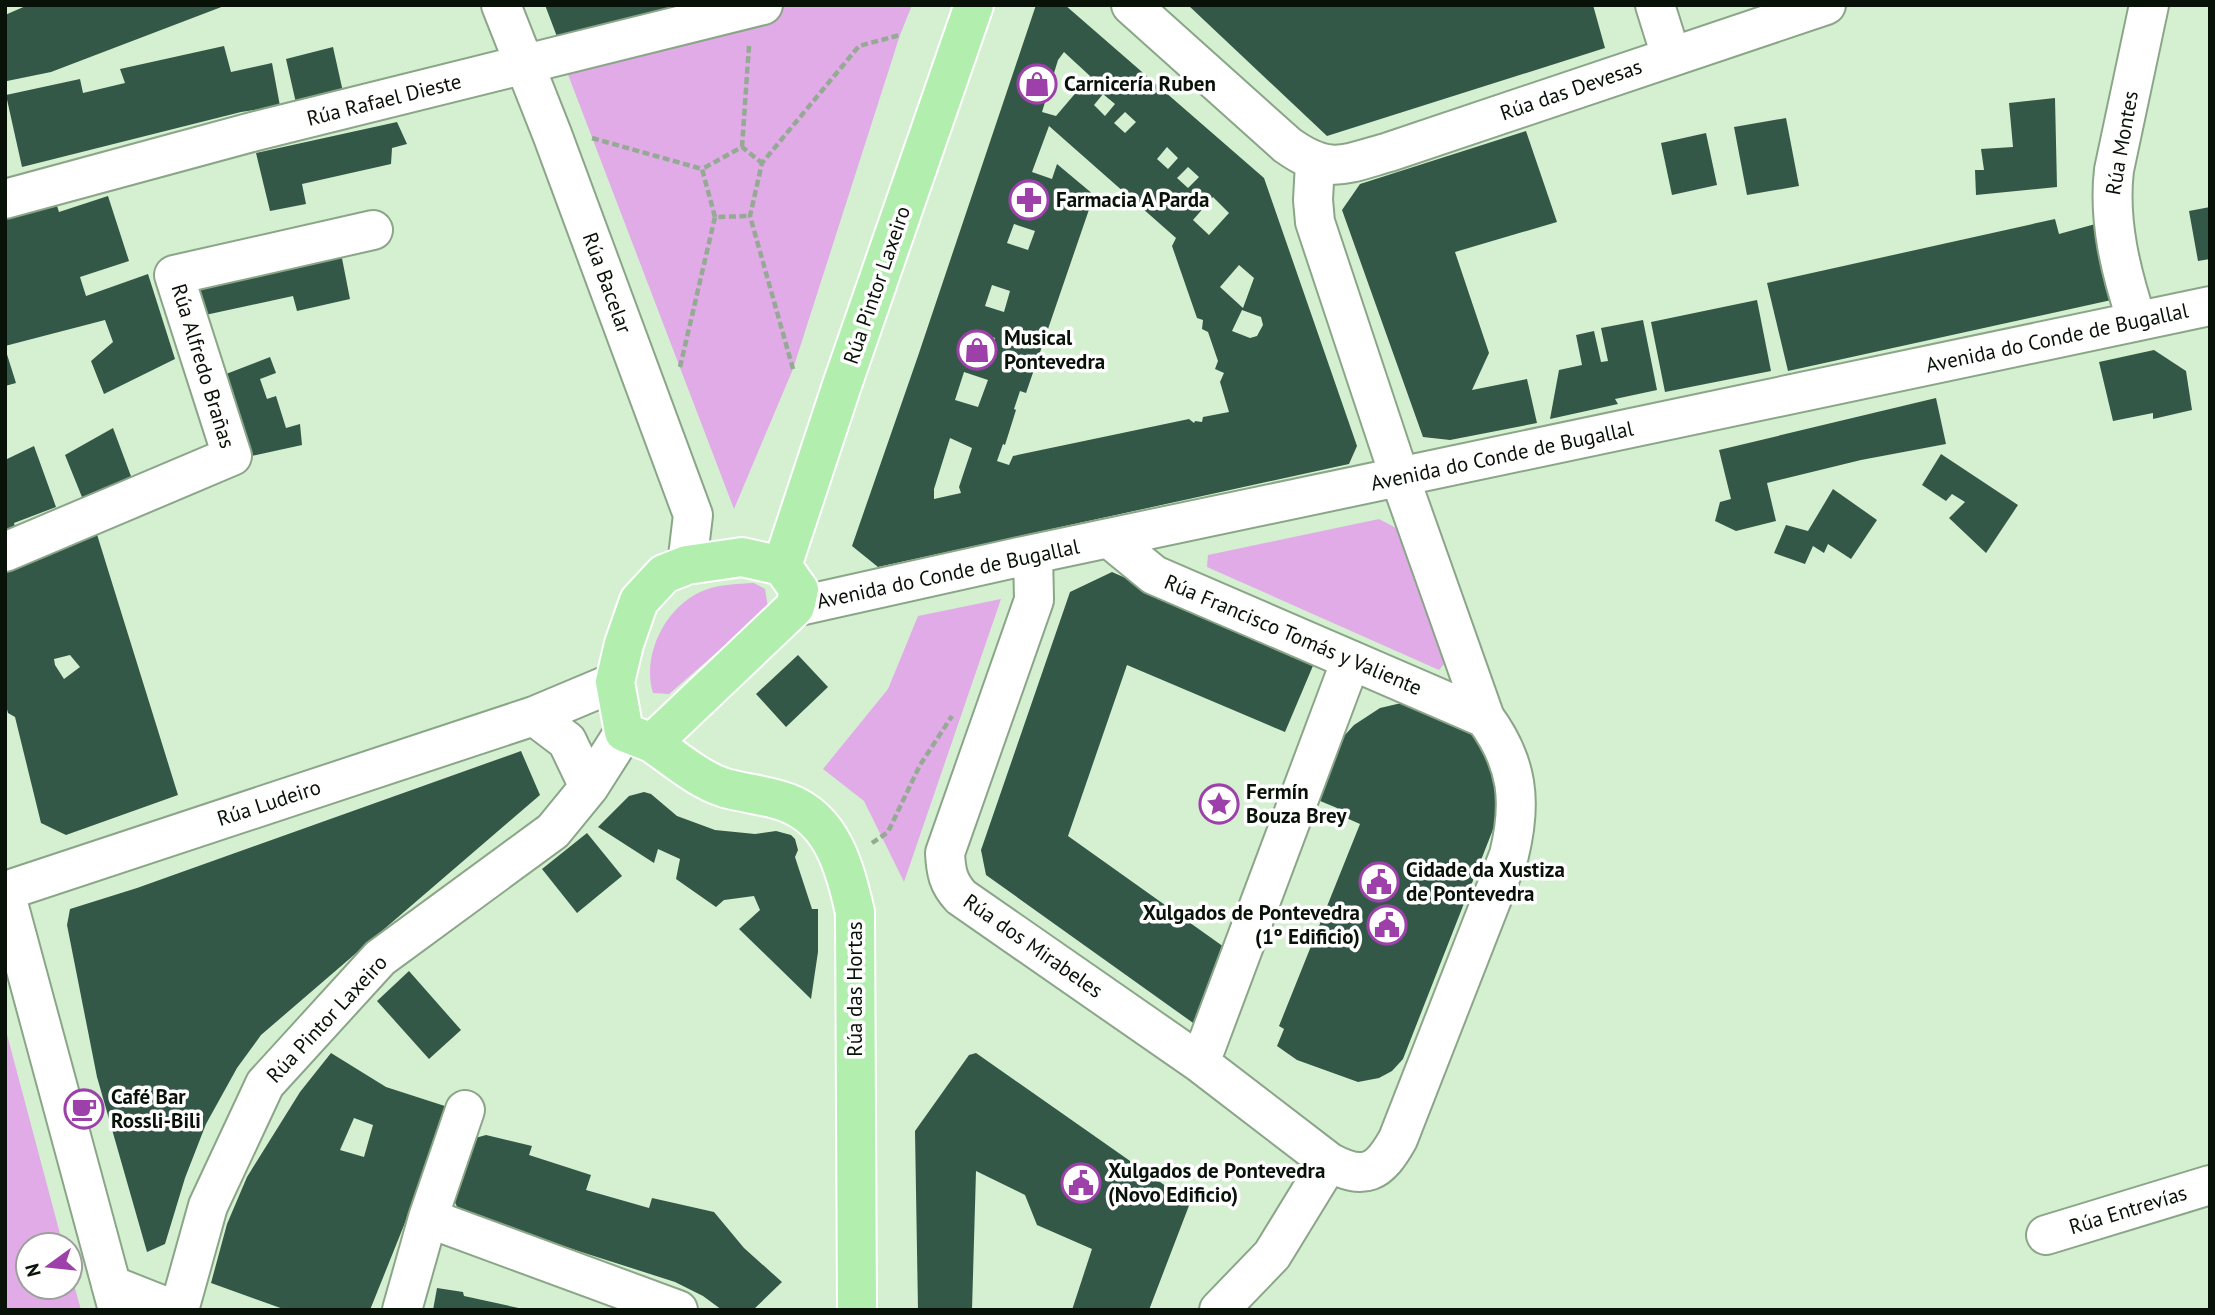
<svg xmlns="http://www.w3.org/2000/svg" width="2215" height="1315" font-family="'PT Sans',sans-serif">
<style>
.green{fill:#e1abe8}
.building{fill:#345847;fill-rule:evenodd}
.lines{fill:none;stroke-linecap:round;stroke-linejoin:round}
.minor-casing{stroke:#8ba588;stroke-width:42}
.major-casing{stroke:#fff;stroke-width:42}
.path{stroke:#94aa92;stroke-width:4.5;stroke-dasharray:7 3.5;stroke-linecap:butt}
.minor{stroke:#fff;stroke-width:38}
.major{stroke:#b2efaf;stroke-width:38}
.labels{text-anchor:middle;stroke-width:7;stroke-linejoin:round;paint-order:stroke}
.poi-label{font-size:21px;font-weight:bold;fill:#091208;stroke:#fff;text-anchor:start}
.street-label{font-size:21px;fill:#091208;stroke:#fff}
</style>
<rect width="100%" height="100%" fill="#d4f0d1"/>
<path class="green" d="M777 5H912L900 35 793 369 734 509 559 51Z
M1379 519 1396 528 1450 657 1439 670 1207 567 1208 555Z
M754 583 765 589 768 608 669 694 653 693C641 654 667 604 705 590 721 584 738 584 754 583Z
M1001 599 904 882 864 801 823 769 888 689 918 616Z
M5 1027 63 1245H28V1287H70V1270L81 1310H5Z"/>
<path class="building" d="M28 5H224V6L51 72 7 81 5 15Z
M545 5H721L559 42Z
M1036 5H1065L1264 178 1357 446 1349 464 878 567 852 546 918 356ZM1064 52 1090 76 1056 116 1042 112 1058 60ZM1103 94 1115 104 1105 116 1094 105ZM1125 112 1136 122 1125 133 1114 123ZM1049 126 1176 238 1172 246 1197 318 1203 320 1202 329 1208 332 1218 361 1215 369 1224 373 1220 382 1229 412 1203 417 1202 422 1195 421 1194 423 1189 419 1013 456 1009 465 997 461 1003 444 1005 445 1016 410 1014 409 1020 391 1026 393 1094 195 1057 164 1052 179 1032 172ZM1167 147 1178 158 1168 169 1157 159ZM1188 167 1199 177 1188 188 1177 178ZM1213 197 1229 213 1209 235 1193 220ZM1014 224 1035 231 1028 250 1007 243ZM1239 265 1254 278 1243 308 1220 287ZM992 285 1010 291 1004 312 985 306ZM1242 310 1261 317 1263 325 1257 336 1250 338 1232 331ZM976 332 995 338 988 359 970 353ZM964 372 988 380 978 407 955 400ZM950 438 972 448 959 487 961 493 934 499V489Z
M1188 5H1593L1605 48 1327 136Z
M224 46 231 72 272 63 280 106 241 112 22 167 6 95 80 79 83 93 125 83 120 69Z
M333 47 343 92 296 103 286 59Z
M2055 98 2057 187 1976 195 1975 170H1984L1981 149 2013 147 2009 103Z
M1786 118 1799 186 1747 195 1734 127Z
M397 122 407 144 392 148 391 164 302 184 306 204 270 211 256 153Z
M1526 131 1557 222 1455 252 1489 353 1472 390 1527 379 1537 423 1450 440 1423 437 1342 210 1360 184Z
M1706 133 1717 185 1672 195 1661 143Z
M53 194 59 212 108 196 129 261 80 277 86 296 148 274 175 359 104 394 91 361 113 342 105 320 5 346V207Z
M2210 207V259L2198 261 2189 211Z
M2055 219 2059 234 2099 223 2116 299 1788 371 1767 283Z
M339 243 350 299 297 311 293 296 196 317 187 278Z
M1757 300 1771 371 1665 392 1651 322Z
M1643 320 1657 390 1615 399 1618 404 1550 419 1559 370 1582 365 1576 335 1594 331 1601 362 1608 361 1601 328Z
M5 348 16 383 5 386Z
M2154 350 2186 371 2192 410 2153 419V413L2113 421 2099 362Z
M270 357 276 373 260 379 267 399 276 396 286 428 300 424 302 445 242 458 213 379Z
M1936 398 1946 444 1861 460 1767 483 1776 521 1736 531 1715 521 1720 502 1731 499 1719 450Z
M113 428 135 487 86 507 65 455Z
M34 446 56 507 14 523 17 534 5 539V460Z
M1941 454 2018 505 1986 553 1949 518 1965 502 1952 494 1946 501 1922 485Z
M1833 489 1877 520 1851 559 1828 544 1824 553 1813 546 1805 564 1774 553 1786 525 1808 531Z
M95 528 178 795 66 835 41 823 15 717 8 713 5 702V562ZM70 655 80 667 64 679 55 665 54 659Z
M1112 572 1315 661 1285 732 1127 665 1068 836 1224 947 1196 1025 986 875 981 850 1070 592Z
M798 655 828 687 786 727 756 694Z
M1410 701 1482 729 1503 804 1403 1059 1392 1071 1379 1078 1358 1082 1297 1060 1277 1046 1284 1029 1279 1026 1360 824 1335 813 1337 808 1313 798 1344 736 1354 725 1380 708Z
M521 751 540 795 261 1035 237 1068 206 1124 185 1178 165 1244 147 1252 97 1077 67 925 70 909 137 888Z
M644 792 651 794 677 816 715 830 755 834 776 831 791 835 795 839 798 850 795 857 812 909H818V952L811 999 739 929 760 910 754 896 724 900 716 907 676 879 680 859 658 849 654 863 598 827 629 796Z
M587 833 622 876 577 913 542 869Z
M409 971 461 1030 429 1059 377 1001Z
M331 1053 386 1087 451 1108 370 1310H286L211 1283 227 1224 247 1177 300 1092ZM354 1118 373 1125 364 1157 340 1150Z
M976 1053 1190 1203 1149 1310H1072L1092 1249 1037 1225 1025 1195 976 1171 972 1310H918L915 1131 969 1055Z
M486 1135 532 1146 529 1155 591 1175 586 1190 649 1208 652 1198 714 1212 744 1248 782 1282 753 1310H722L703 1296 675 1282 460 1213 450 1192 468 1140Z
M437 1288 463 1292 464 1296 528 1310H433Z"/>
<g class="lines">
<g class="minor-casing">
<path id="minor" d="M501 5 552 134 693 515 687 565
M1131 5 1287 145C1329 175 1343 165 1389 152L1826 5
M1655 5 1671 56
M1315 163 1313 200 1315 222 1400 478 1485 718
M5 199 252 132 763 5
M2137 321C2121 273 2108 221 2114 170L2149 5
M5 552 232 456 174 275 373 230
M1033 554 1034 600 945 853C946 872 948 883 961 897L1200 1063 1329 1162C1365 1181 1379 1173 1398 1139L1509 855C1522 802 1518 763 1485 718L1154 575 1110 539
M795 607 1033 554 2210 306
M534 716 567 741 589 787
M5 891 534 716 615 682
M5 892 118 1310
M1200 1063 1351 660
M428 1218 465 1110
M2046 1235 2210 1185
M111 1285 174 1310
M179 1310 208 1206 265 1084 380 958 553 831 589 787 624 732
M402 1310 428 1218 678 1310
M1219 1310 1272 1255 1329 1162"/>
</g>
<g class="major-casing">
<path id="major" d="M742 557 782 566 799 590 795 607 652 743 624 732 615 682 624 644 639 601 664 574 687 565Z
M782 566 842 385 974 5
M652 743C674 758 699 780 725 788 746 794 768 795 788 803 834 821 845 870 855 912L857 1310"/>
</g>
<path class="path" d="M592 138 702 169
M742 147 749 46
M715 217 702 169 742 147 762 163
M680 367 715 217 750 216
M793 369 750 216 762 163 859 46 900 35
M872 843 888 832 920 765 952 716"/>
<use href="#minor" class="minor"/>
<use href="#major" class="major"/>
</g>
<defs>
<g id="shop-ring" transform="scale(2.0125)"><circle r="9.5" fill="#fff" stroke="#9d40aa" stroke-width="1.5"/><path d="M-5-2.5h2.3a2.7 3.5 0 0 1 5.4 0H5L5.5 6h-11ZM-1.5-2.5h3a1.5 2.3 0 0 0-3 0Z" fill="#9d40aa"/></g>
<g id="pharmacy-ring" transform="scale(2.0125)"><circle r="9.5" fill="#fff" stroke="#9d40aa" stroke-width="1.5"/><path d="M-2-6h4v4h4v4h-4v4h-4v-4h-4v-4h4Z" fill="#9d40aa"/></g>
<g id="sight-ring" transform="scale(2.0125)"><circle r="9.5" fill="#fff" stroke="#9d40aa" stroke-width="1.5"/><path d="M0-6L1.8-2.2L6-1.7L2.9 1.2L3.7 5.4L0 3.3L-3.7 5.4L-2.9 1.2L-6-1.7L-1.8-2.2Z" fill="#9d40aa"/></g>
<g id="civic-ring" transform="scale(2.0125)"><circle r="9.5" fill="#fff" stroke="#9d40aa" stroke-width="1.5"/><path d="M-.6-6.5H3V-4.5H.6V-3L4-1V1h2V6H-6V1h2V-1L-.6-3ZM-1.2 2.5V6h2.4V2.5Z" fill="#9d40aa"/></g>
<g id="cafe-ring" transform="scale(2.0125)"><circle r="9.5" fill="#fff" stroke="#9d40aa" stroke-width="1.5"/><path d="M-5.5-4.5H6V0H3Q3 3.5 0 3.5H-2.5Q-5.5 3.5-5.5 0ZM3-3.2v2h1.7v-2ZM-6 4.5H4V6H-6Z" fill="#9d40aa"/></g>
</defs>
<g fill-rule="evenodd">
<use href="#shop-ring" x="1037" y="84"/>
<use href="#pharmacy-ring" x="1029" y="200"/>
<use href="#shop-ring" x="977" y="350"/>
<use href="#sight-ring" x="1219" y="804"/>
<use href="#civic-ring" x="1379" y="882"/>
<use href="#civic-ring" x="1387" y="925"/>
<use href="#cafe-ring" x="84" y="1109"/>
<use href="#civic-ring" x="1081" y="1183"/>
</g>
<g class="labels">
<g class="poi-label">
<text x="1064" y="91">Carnicería Ruben</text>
<text x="1056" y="207">Farmacia A Parda</text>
<text x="1004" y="345">Musical<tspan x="1004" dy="24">Pontevedra</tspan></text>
<text x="1246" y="799">Fermín<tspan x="1246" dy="24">Bouza Brey</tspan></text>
<text x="1406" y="877">Cidade da Xustiza<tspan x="1406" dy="24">de Pontevedra</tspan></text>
<text x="1360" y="920" text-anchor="end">Xulgados de Pontevedra<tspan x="1360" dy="24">(1º Edificio)</tspan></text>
<text x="111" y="1104">Café Bar<tspan x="111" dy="24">Rossli-Bili</tspan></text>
<text x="1108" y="1178">Xulgados de Pontevedra<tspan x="1108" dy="24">(Novo Edificio)</tspan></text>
</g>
<g class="street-label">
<text transform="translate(1571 90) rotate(-19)" y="7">Rúa das Devesas</text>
<text transform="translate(384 100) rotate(-14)" y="7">Rúa Rafael Dieste</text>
<text transform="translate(2122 143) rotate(-80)" y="7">Rúa Montes</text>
<text transform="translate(607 283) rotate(70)" y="7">Rúa Bacelar</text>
<text transform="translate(877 285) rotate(-71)" y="7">Rúa Pintor Laxeiro</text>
<text transform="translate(2057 338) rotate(-12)" y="7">Avenida do Conde de Bugallal</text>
<text transform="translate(203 366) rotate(73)" y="7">Rúa Alfredo Brañas</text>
<text transform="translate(1502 456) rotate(-12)" y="7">Avenida do Conde de Bugallal</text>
<text transform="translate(948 574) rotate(-12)" y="7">Avenida do Conde de Bugallal</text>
<text transform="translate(1293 635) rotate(23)" y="7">Rúa Francisco Tomás y Valiente</text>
<text transform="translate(269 803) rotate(-18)" y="7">Rúa Ludeiro</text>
<text transform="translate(1033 946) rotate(35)" y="7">Rúa dos Mirabeles</text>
<text transform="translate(855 989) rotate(-90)" y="7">Rúa das Hortas</text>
<text transform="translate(327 1019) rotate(-47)" y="7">Rúa Pintor Laxeiro</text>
<text transform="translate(2128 1210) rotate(-17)" y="7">Rúa Entrevías</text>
</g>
</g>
<rect width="2215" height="1315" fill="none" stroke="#091208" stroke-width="14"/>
<g transform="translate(49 1266) rotate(255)"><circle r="33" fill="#ffffff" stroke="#9da09c" stroke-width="2"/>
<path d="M0-5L12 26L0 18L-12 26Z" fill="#9d40aa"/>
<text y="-10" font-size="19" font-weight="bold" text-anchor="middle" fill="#091208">N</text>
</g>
</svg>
